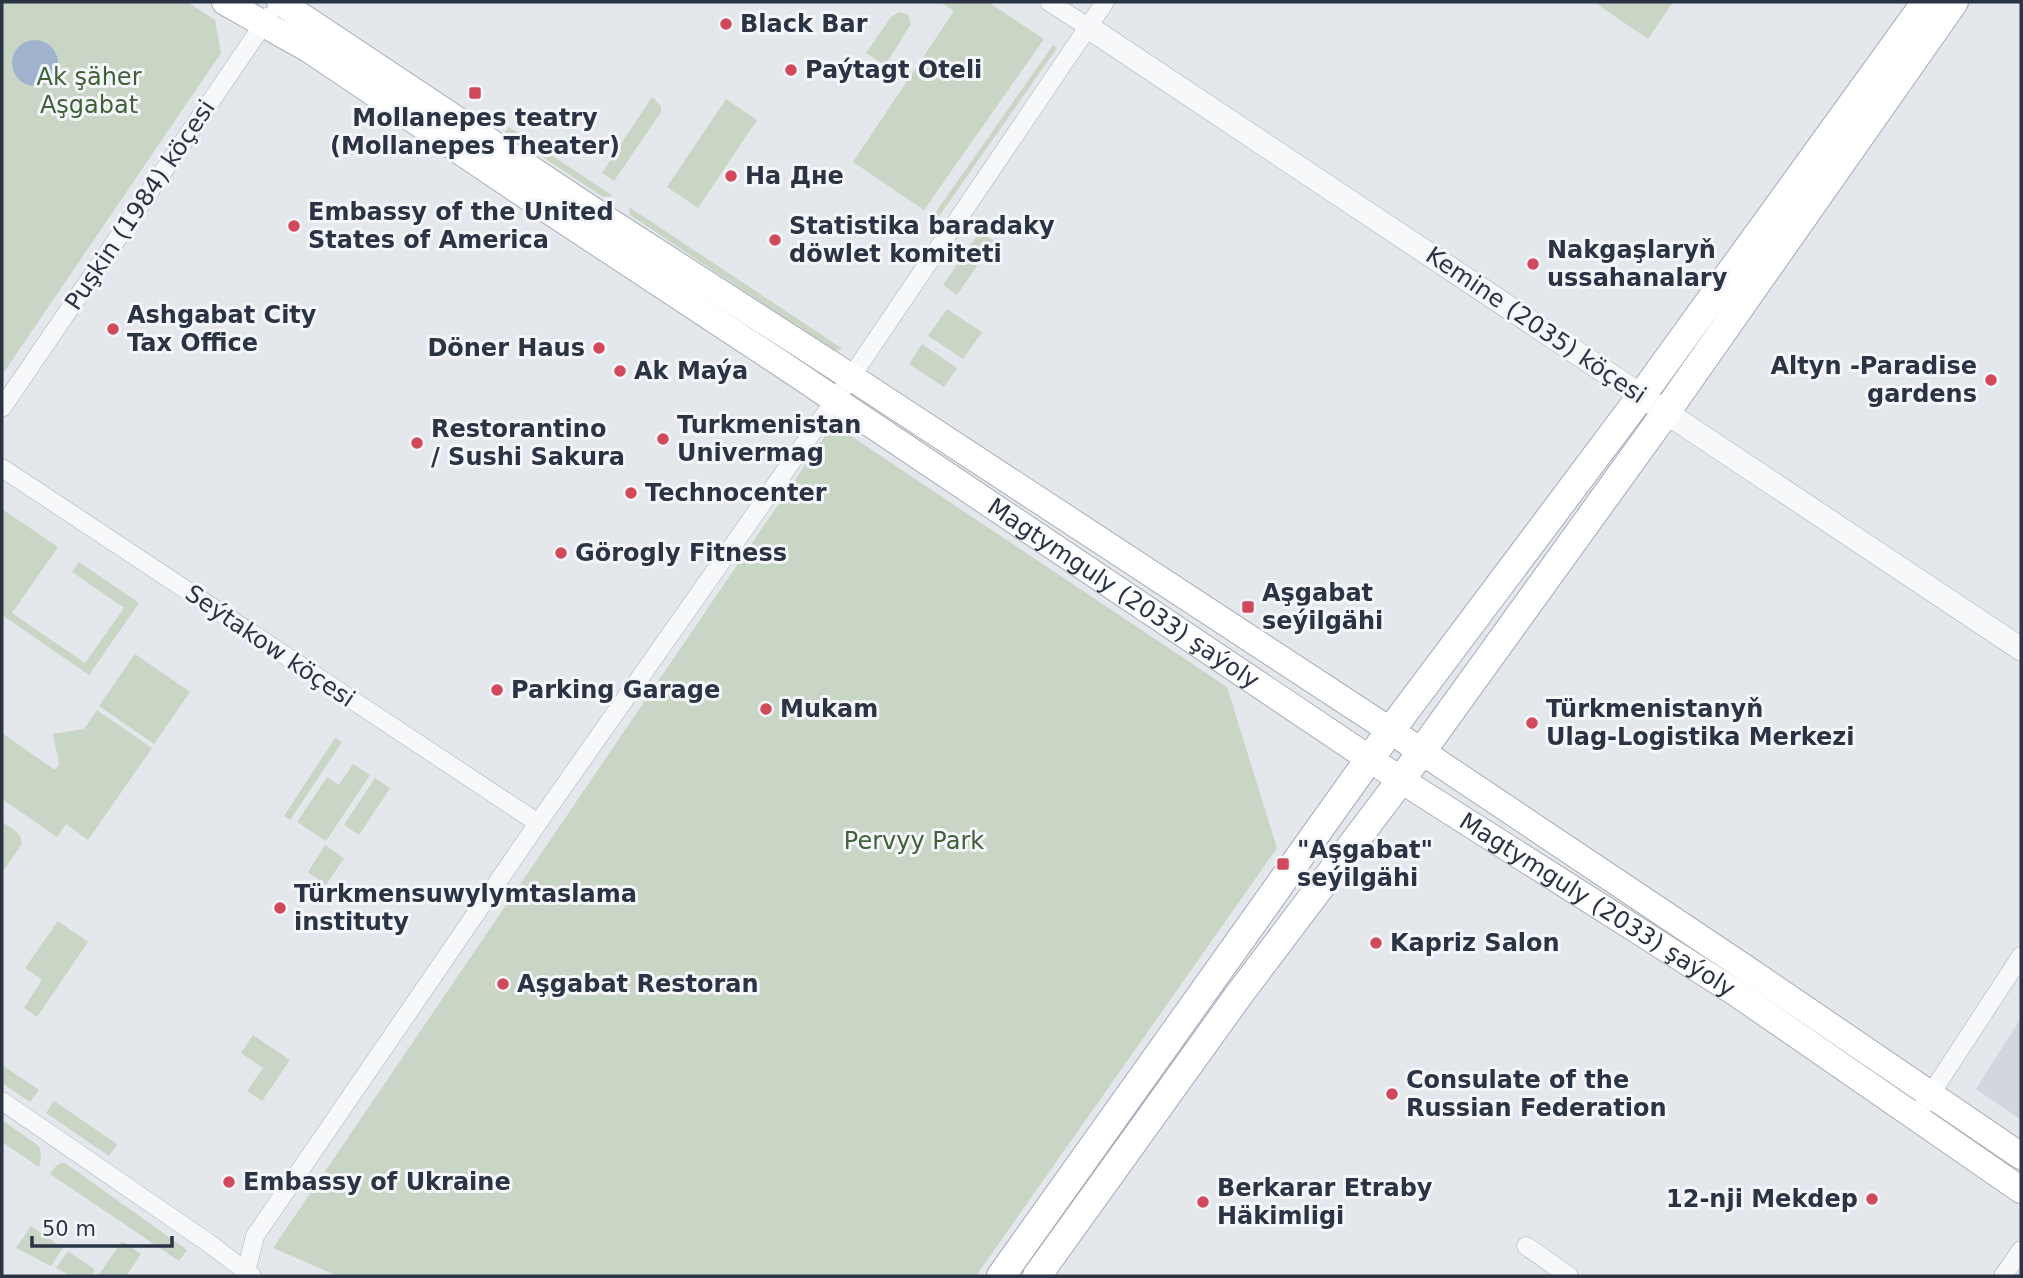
<svg xmlns="http://www.w3.org/2000/svg" width="2023" height="1278" font-family="'DejaVu Sans',sans-serif">
<style>
.built{fill:#d2d6de}
.green{fill:#c9d6c5}
.water{fill:#9fb4cc}
.lines{fill:none;stroke-linecap:round;stroke-linejoin:round}
.minor-casing{stroke:#a9aeb7;stroke-width:19}
.tertiary-casing{stroke:#a9aeb7;stroke-width:24}
.secondary-casing{stroke:#a9aeb7;stroke-width:28}
.primary-casing{stroke:#a3abb8;stroke-width:30}
.minor{stroke:#f7f8fa;stroke-width:18}
.tertiary{stroke:#f7f8fa;stroke-width:23}
.secondary{stroke:#fff;stroke-width:26}
.primary{stroke:#fff;stroke-width:28}
.poi-dot{fill:#d1495b;stroke:#f4f6f9;stroke-width:2.5}
.labels{text-anchor:middle;stroke-width:6;stroke-linejoin:round;paint-order:stroke}
.poi-label{font-size:24px;font-weight:bold;fill:#2b3445;stroke:#f4f6f9;text-anchor:start}
.park-label{font-size:24px;fill:#3f6138;stroke:#f4f6f9}
.street-label{font-size:24px;fill:#2b3445;stroke:#f4f6f9}
</style>
<rect width="100%" height="100%" fill="#e4e7ec"/>
<path class="built" d="M2021 1018V1120L1976 1089Z"/>
<path class="green" d="M2 2H187L215 20 221 53 2 375Z
M940 2H988L1044 39 924 210 853 162 954 11Z
M1594 2H1673L1648 39Z
M899 12 908 15 911 24 885 65 866 53 891 17Z
M1053 45 1057 48 937 219 933 216Z
M652 97 661 106V112L614 181 602 173Z
M726 99 757 120 698 208 667 187Z
M509 127 613 196 603 197 505 132Z
M629 207 843 349 834 351 630 215Z
M980 231 994 241 957 295 943 285Z
M947 309 982 332 963 359 928 336Z
M922 344 957 368 944 387 909 364Z
M833 424 1227 687 1277 848 976 1276H338L273 1248Z
M2 509 58 547 12 613 85 663 124 608 72 572 79 562 139 603 89 675 2 615Z
M135 654 190 692 154 744 99 706Z
M97 710 152 748 88 840 66 824 57 837 2 799V733L55 770 59 764 53 734 84 729Z
M335 738 342 742 290 820 284 816Z
M353 764 370 775 326 841 297 822 327 777 339 785Z
M375 778 390 788 359 835 344 825Z
M2 822C11 828 24 833 21 845L2 873Z
M325 845 344 858 326 885 308 872Z
M58 921 88 942 37 1017 24 1008 42 980 25 968Z
M253 1035 290 1060 262 1101 247 1091 263 1068 241 1053Z
M2 1065 39 1090 30 1102 2 1083Z
M54 1101 117 1144 109 1156 46 1113Z
M2 1120 39 1146 41 1155 39 1167 2 1142Z
M61 1163H65L187 1250 179 1261 50 1174 56 1166Z
M31 1226 63 1248 51 1266 16 1248Z
M122 1241 141 1254 126 1276H98Z
M68 1251 95 1270 91 1276H71L56 1268Z"/>
<path class="water" d="M12 63a23 23 0 1 1 46 0a23 23 0 1 1-46 0Z"/>
<g class="lines">
<g class="minor-casing">
<path id="minor" d="M1049 2 1088 27
M2 408 269 16
M2 468 538 823
M2 1101 210 1244 252 1276
M1915 1118 2021 956
M1526 1246 1569 1276
M245 1276 255 1236 538 823 851 377 1105 2
M2003 1276 2021 1250"/>
</g>
<g class="tertiary-casing">
<path id="tertiary" d="M1088 27 2021 649"/>
</g>
<g class="secondary-casing">
<g id="secondary">
<path id="s1" d="M225 2 310 50 513 187 783 365 1401 780 1736 993 2021 1190"/>
<path d="M280 2 609 221 851 377 1391 731 1748 970 2021 1156"/>
</g>
</g>
<g class="primary-casing">
<path id="primary" d="M1001 1276 1370 758 1642 395 1926 2
M1037 1276 1238 996 1401 780 1667 411 1954 2"/>
</g>
<use href="#minor" class="minor"/>
<use href="#tertiary" class="tertiary"/>
<use href="#secondary" class="secondary"/>
<use href="#primary" class="primary"/>
</g>
<g class="poi-dot">
<circle cx="726" cy="24" r="7"/>
<circle cx="791" cy="70" r="7"/>
<rect x="468" y="86" width="14" height="14" rx="3.5"/>
<circle cx="731" cy="176" r="7"/>
<circle cx="294" cy="226" r="7"/>
<circle cx="775" cy="240" r="7"/>
<circle cx="1533" cy="264" r="7"/>
<circle cx="113" cy="329" r="7"/>
<circle cx="599" cy="348" r="7"/>
<circle cx="620" cy="371" r="7"/>
<circle cx="1991" cy="380" r="7"/>
<circle cx="663" cy="439" r="7"/>
<circle cx="417" cy="443" r="7"/>
<circle cx="631" cy="493" r="7"/>
<circle cx="561" cy="553" r="7"/>
<rect x="1241" y="600" width="14" height="14" rx="3.5"/>
<circle cx="497" cy="690" r="7"/>
<circle cx="766" cy="709" r="7"/>
<circle cx="1532" cy="723" r="7"/>
<rect x="1276" y="857" width="14" height="14" rx="3.5"/>
<circle cx="280" cy="908" r="7"/>
<circle cx="1376" cy="943" r="7"/>
<circle cx="503" cy="984" r="7"/>
<circle cx="1392" cy="1094" r="7"/>
<circle cx="229" cy="1182" r="7"/>
<circle cx="1872" cy="1199" r="7"/>
<circle cx="1203" cy="1202" r="7"/>
</g>
<g class="labels">
<g class="poi-label">
<text x="740" y="32">Black Bar</text>
<text x="805" y="78">Paýtagt Oteli</text>
<text x="475" y="126" text-anchor="middle">Mollanepes teatry<tspan x="475" dy="28">(Mollanepes Theater)</tspan></text>
<text x="745" y="184">На Дне</text>
<text x="308" y="220">Embassy of the United<tspan x="308" dy="28">States of America</tspan></text>
<text x="789" y="234">Statistika baradaky<tspan x="789" dy="28">döwlet komiteti</tspan></text>
<text x="1547" y="258">Nakgaşlaryň<tspan x="1547" dy="28">ussahanalary</tspan></text>
<text x="127" y="323">Ashgabat City<tspan x="127" dy="28">Tax Office</tspan></text>
<text x="585" y="356" text-anchor="end">Döner Haus</text>
<text x="1977" y="374" text-anchor="end">Altyn -Paradise<tspan x="1977" dy="28">gardens</tspan></text>
<text x="634" y="379">Ak Maýa</text>
<text x="677" y="433">Turkmenistan<tspan x="677" dy="28">Univermag</tspan></text>
<text x="431" y="437">Restorantino<tspan x="431" dy="28">/ Sushi Sakura</tspan></text>
<text x="645" y="501">Technocenter</text>
<text x="575" y="561">Görogly Fitness</text>
<text x="1262" y="601">Aşgabat<tspan x="1262" dy="28">seýilgähi</tspan></text>
<text x="511" y="698">Parking Garage</text>
<text x="780" y="717">Mukam</text>
<text x="1546" y="717">Türkmenistanyň<tspan x="1546" dy="28">Ulag-Logistika Merkezi</tspan></text>
<text x="1297" y="858">"Aşgabat"<tspan x="1297" dy="28">seýilgähi</tspan></text>
<text x="294" y="902">Türkmensuwylymtaslama<tspan x="294" dy="28">instituty</tspan></text>
<text x="1390" y="951">Kapriz Salon</text>
<text x="517" y="992">Aşgabat Restoran</text>
<text x="1406" y="1088">Consulate of the<tspan x="1406" dy="28">Russian Federation</tspan></text>
<text x="243" y="1190">Embassy of Ukraine</text>
<text x="1217" y="1196">Berkarar Etraby<tspan x="1217" dy="28">Häkimligi</tspan></text>
<text x="1858" y="1207" text-anchor="end">12-nji Mekdep</text>
</g>
<g class="park-label">
<text x="89" y="85">Ak şäher<tspan x="89" dy="28">Aşgabat</tspan></text>
<text x="914" y="849">Pervyy Park</text>
</g>
<g class="street-label">
<text transform="translate(140 205) rotate(-56)" y="8">Puşkin (1984) köçesi</text>
<text transform="translate(1536 325) rotate(34)" y="8">Kemine (2035) köçesi</text>
<text dy="8" stroke="none"><textPath href="#s1" startOffset="1076">Magtymguly (2033) şaýoly</textPath></text>
<text transform="translate(270 646) rotate(34)" y="8">Seýtakow köçesi</text>
<text dy="8" stroke="none"><textPath href="#s1" startOffset="1643">Magtymguly (2033) şaýoly</textPath></text>
</g>
</g>
<rect width="2023" height="1278" fill="none" stroke="#2b3445" stroke-width="7"/>
<path d="M32 1236v10h140v-10" fill="none" stroke="#2b3445" stroke-width="3.5"/>
<text x="42" y="1236" font-size="21" fill="#2b3445" stroke="#f4f6f9" stroke-width="5" paint-order="stroke">50 m</text>
</svg>
